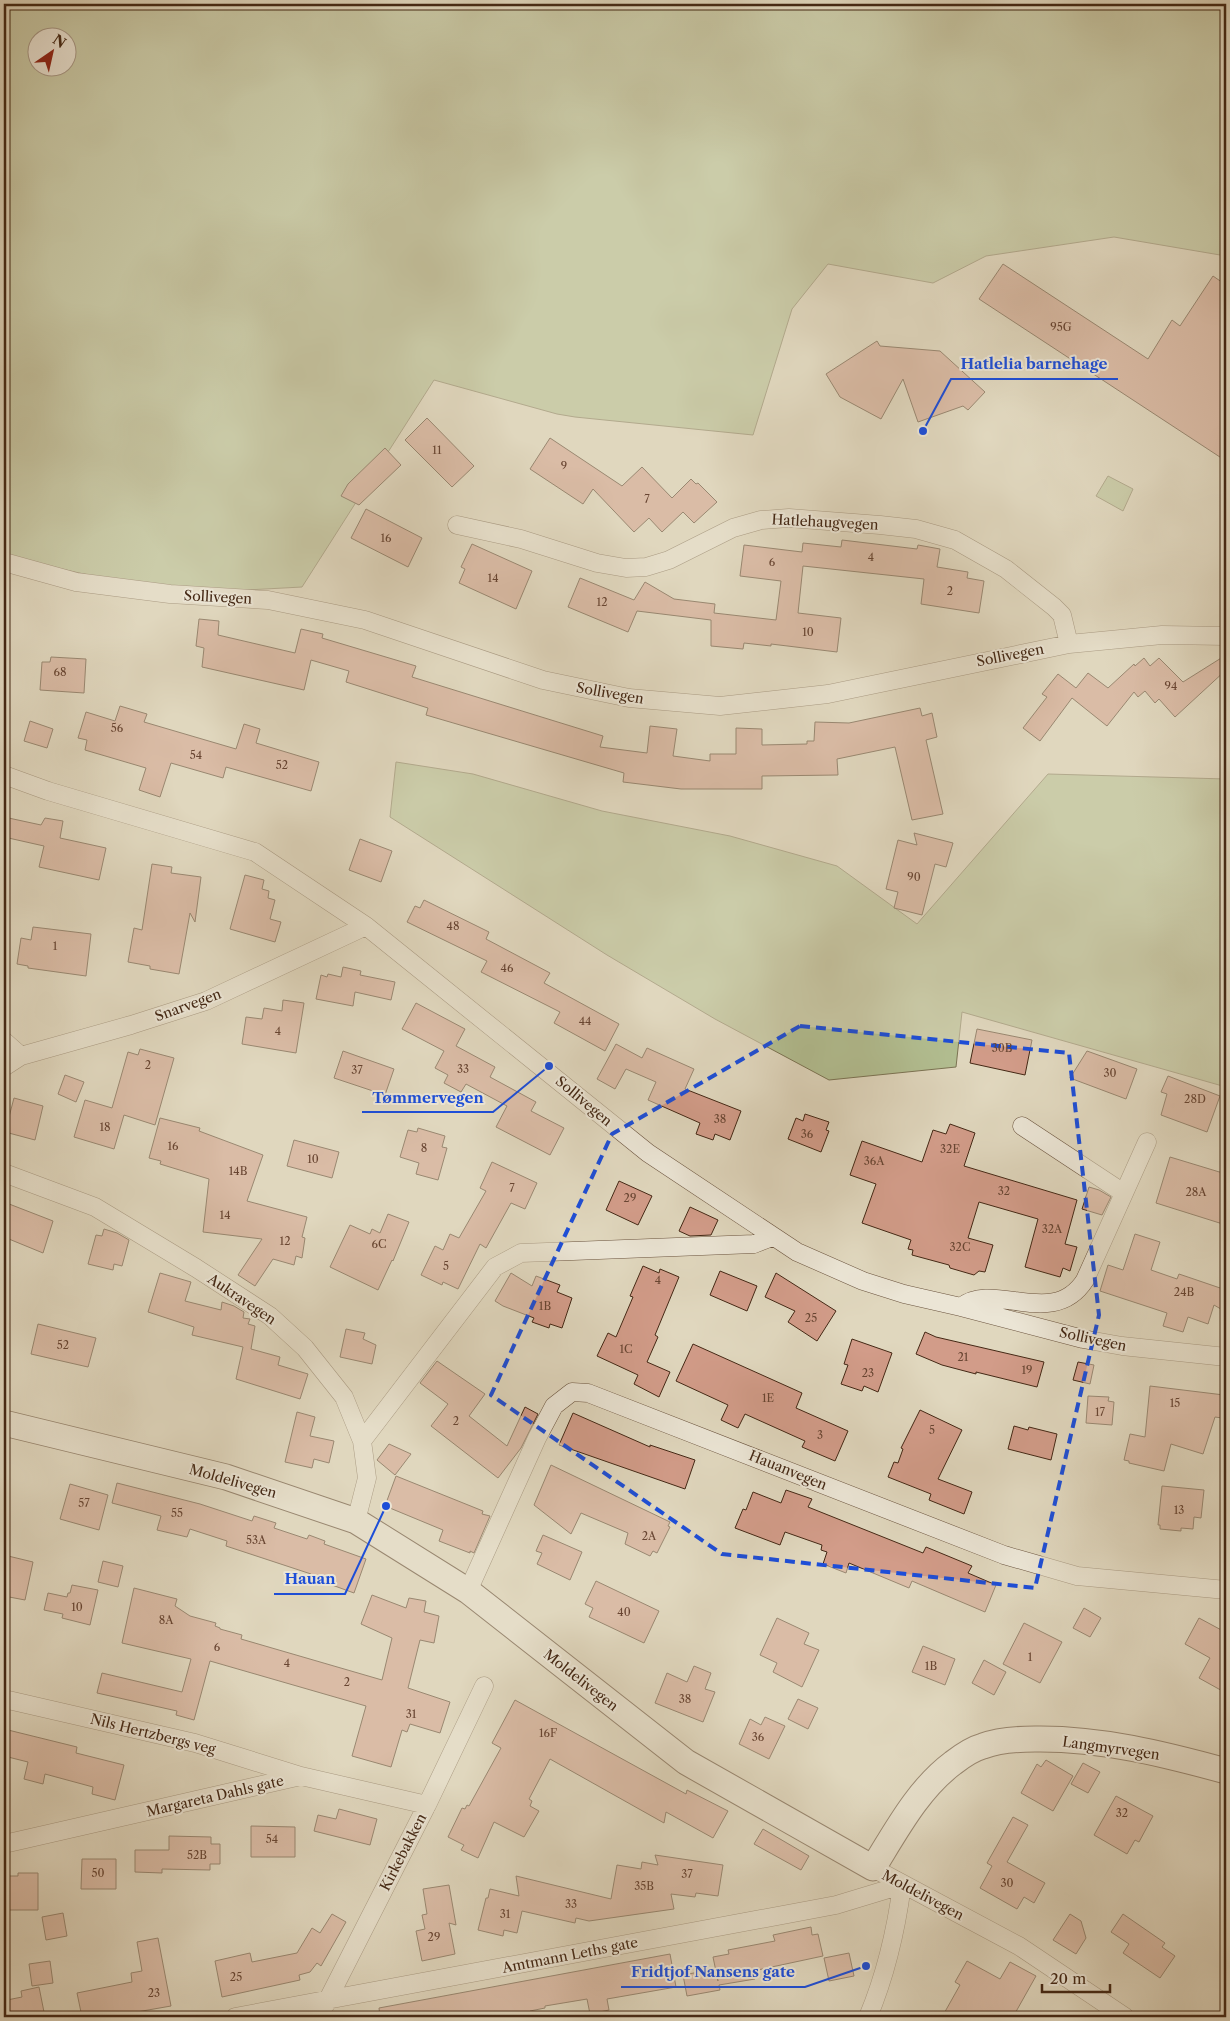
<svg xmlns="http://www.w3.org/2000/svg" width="1230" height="2021" font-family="'Libre Caslon Text',serif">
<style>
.green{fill:#b2be91;stroke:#7b7353;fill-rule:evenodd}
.building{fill:#d29c89;stroke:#442815}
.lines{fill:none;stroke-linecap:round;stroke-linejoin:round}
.minor-casing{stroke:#6b543f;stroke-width:19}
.secondary-casing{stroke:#442815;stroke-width:27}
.minor{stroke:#ebe5d5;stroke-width:18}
.secondary{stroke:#ebe5d5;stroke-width:25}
.marked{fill:none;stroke:#1d4ed8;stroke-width:4;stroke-dasharray:10 6;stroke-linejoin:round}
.labels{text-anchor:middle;stroke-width:4;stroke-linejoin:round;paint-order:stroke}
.number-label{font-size:11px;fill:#684532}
.street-label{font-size:14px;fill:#442815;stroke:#ebe5d5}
.leader{fill:none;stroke:#1d4ed8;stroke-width:2}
.callout-dot{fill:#1d4ed8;stroke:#ebe5d5;stroke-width:2}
.callout-label{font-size:15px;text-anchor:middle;font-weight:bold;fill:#1d4ed8;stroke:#ebe5d5;stroke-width:4;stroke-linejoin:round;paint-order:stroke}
</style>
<rect width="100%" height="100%" fill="#e0d7be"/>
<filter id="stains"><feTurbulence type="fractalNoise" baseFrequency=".004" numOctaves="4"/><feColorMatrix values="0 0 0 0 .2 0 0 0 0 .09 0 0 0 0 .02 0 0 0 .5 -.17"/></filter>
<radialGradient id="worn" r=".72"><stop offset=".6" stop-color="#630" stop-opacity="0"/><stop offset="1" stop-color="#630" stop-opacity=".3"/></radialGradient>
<path class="green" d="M4 4H1226V256L1114 237 986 256 933 283 828 264 792 309 753 435 575 417 557 414 434 380 302 587 173 594 4 556ZM38 38H68V68H38Z
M1108 476 1133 489 1123 511 1096 496Z
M396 762 473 774 602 811 730 836 837 866 917 924 1048 774 1226 779V1087L962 1012 956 1067 829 1080 715 1019 607 955 390 817Z"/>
<path class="building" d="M1003 264 1148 359 1172 320 1180 326 1213 276 1226 285V461L979 299Z
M877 341 880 346 940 351 985 392 968 410 963 406 918 422 903 379 881 419 840 397 826 374Z
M427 418 474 466 452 487 405 440Z
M550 438 622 486 642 467 672 498 691 479 696 484 698 483 717 502 694 523 683 512 662 532 649 518 634 532 593 489 583 504 530 469Z
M385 448 401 465 359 505 341 496 348 484Z
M366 509 422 538 408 567 351 538Z
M842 540 917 549 918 545 940 549 937 567 968 572 967 578 984 581 979 613 921 604 924 579 803 566 798 613 841 618 837 652 771 644V646L744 643 743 649 711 646V620L637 611 628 632 568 607 580 578 634 600 645 582 674 599 715 604 714 613 776 620 781 581 740 576 744 545 802 552 803 543 841 547Z
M472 544 532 571 516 609 459 583 465 569 461 567Z
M199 619 219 621 218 635 295 653 301 629 323 634 322 638 416 666 412 677 603 736 600 747 647 753 650 726 677 729 673 756 710 761V754H736V728L762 729V745L807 744V741H814L815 722 849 723 920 708 922 716 932 713 937 737 926 740 943 814 912 820 895 747 837 759 838 775 762 776V789H681L623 782 624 773 426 715 428 708 346 682 349 671 311 660 304 690 202 667 204 648 196 646Z
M1226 655V670L1175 717 1159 699 1155 703 1145 691 1138 697 1134 692 1107 726 1072 698 1040 741 1023 728 1047 697 1042 694 1058 674 1076 688 1088 673 1108 688 1134 664 1135 666 1144 658 1150 666 1159 658 1183 682Z
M51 657 86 659 84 693 40 690 42 662H50Z
M120 706 147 714 144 722 236 749 244 724 260 729 256 743 319 762 311 791 226 767 223 778 171 763 160 797 139 790 146 768 85 750 87 740 78 738 86 712 115 721Z
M30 721 53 729 47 748 24 741Z
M4 817 41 825 45 818 63 821 60 838 106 848 99 880 39 867 44 846 4 837Z
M914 833 953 843 946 867 935 864 922 915 894 908 898 892 886 889 898 840 917 845Z
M360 839 392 851 381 882 349 870Z
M152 864 172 867 171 873 201 877 195 922 190 913 179 974 150 969V966L128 962 134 928 142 930Z
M245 875 264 880 262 889 269 891 268 898 275 900 270 919 281 922 275 942 230 929Z
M424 900 489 932 486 939 550 973 544 983 619 1024 605 1051 554 1023 560 1012 481 972 487 961 407 922 415 906 420 908Z
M33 927 91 934 86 976 28 968V966L17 964 21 938 31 940Z
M343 967 361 971 360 975 395 982 391 1000 355 992 353 1006 316 999 321 975 327 977 328 974 341 977Z
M283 1000 304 1003 296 1053 242 1044 246 1017 262 1019 264 1008 282 1011Z
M416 1003 465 1029 456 1046 495 1067 490 1077 536 1102 531 1111 564 1128 550 1155 496 1127 507 1106 466 1084 461 1092 444 1083 448 1075 435 1068 444 1051 402 1029Z
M977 1029 1032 1040 1025 1075 970 1063Z
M616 1044 642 1058 647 1048 694 1069 685 1089 741 1111 730 1140 715 1134 713 1140 696 1134 700 1123 648 1100 656 1082 626 1069 615 1089 597 1079Z
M140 1049 174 1058 155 1125 124 1115 114 1149 74 1137 85 1100 112 1108 128 1052 138 1055Z
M343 1051 394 1069 385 1095 334 1078Z
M1087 1051 1137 1069 1126 1099 1070 1078Z
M65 1075 84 1082 76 1102 58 1094Z
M1168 1076 1220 1096 1207 1132 1161 1115 1167 1094 1161 1092Z
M14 1098 43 1106 35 1140 5 1132Z
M805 1114 829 1122 826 1130 829 1131 821 1152 788 1139 796 1118 803 1121Z
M160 1118 200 1128 199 1131 263 1155 247 1201 307 1217 302 1237 305 1238 302 1258 296 1256 294 1265 273 1259 255 1286 238 1275 262 1239 203 1232 209 1179 160 1164 161 1161 149 1158Z
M950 1124 975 1133 964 1166 1077 1200 1065 1244 1077 1247 1070 1271 1063 1268 1060 1277 1025 1267 1038 1219 979 1202 968 1238 993 1245 985 1272 979 1271 974 1275 950 1268 949 1265 912 1255 913 1250 908 1249 911 1240 862 1223 876 1184 850 1175 862 1141 922 1162 933 1130 946 1134Z
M418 1128 445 1136 442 1147 447 1148 438 1180 416 1174 419 1163 400 1157 408 1130 417 1132Z
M294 1140 339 1152 332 1178 287 1166Z
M1170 1157 1226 1174V1225L1156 1203Z
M492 1162 537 1183 525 1209 511 1203 486 1248 480 1244 458 1289 443 1282 442 1285 421 1275 435 1246 443 1250 450 1234 459 1238 486 1191 480 1188Z
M619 1181 652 1196 638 1225 606 1210Z
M1089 1187 1099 1190 1111 1197 1102 1215 1082 1209Z
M4 1202 53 1221 43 1253 4 1237Z
M690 1207 718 1220 711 1235 690 1236 679 1231Z
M388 1214 409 1222 393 1261 392 1260 378 1290 330 1267 350 1225 370 1234 372 1229 380 1233Z
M104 1229 117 1233 129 1240 122 1266 114 1264 113 1270 88 1264 96 1235 102 1236Z
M1135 1234 1160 1242 1151 1270 1177 1279 1179 1274 1226 1290V1312L1214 1305 1208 1324 1188 1317 1183 1332 1163 1326 1167 1313 1100 1291 1108 1265 1123 1270Z
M643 1266 659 1273 660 1269 679 1277 655 1335 658 1337 647 1362 670 1372 659 1397 634 1384 638 1375 597 1356 608 1333 616 1337 633 1297 630 1296Z
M720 1271 757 1286 747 1311 710 1295Z
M160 1273 191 1282 185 1301 221 1310 222 1302 234 1306 244 1312 243 1318 250 1319 248 1324 255 1326 251 1349 280 1357 278 1365 308 1374 300 1399 236 1379 243 1347 192 1335 194 1327 148 1312Z
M511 1273 532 1286 536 1276 560 1285 557 1292 572 1298 562 1328 550 1324 549 1328 532 1322 534 1318 503 1306 495 1301Z
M776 1273 836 1311 817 1341 788 1322 795 1311 765 1297Z
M38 1324 96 1338 88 1367 31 1354Z
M346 1329 365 1333 363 1339 376 1345 372 1364 340 1357Z
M925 1332 936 1337 1044 1362 1037 1387 976 1372V1374L942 1365 916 1354Z
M852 1339 892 1353 878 1392 864 1386 862 1391 841 1384 848 1365 844 1364Z
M693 1344 802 1393 796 1408 848 1431 835 1461 802 1447 805 1441 745 1414 738 1428 721 1420 728 1405 676 1381Z
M437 1361 485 1394 469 1416 507 1446 525 1407 538 1414 521 1448 498 1478 431 1426 448 1404 420 1383Z
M1078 1362 1094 1365 1090 1384 1073 1380Z
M1150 1386 1224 1395 1222 1418 1215 1417 1203 1454 1171 1444 1164 1471 1129 1463V1461L1124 1460 1130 1434 1145 1437Z
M1088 1396 1109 1397 1108 1401 1114 1402 1112 1425 1086 1423Z
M920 1410 962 1430 938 1479 972 1492 964 1514 929 1500 931 1494 888 1477 894 1462 898 1463 903 1449 901 1448Z
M297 1412 315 1417 310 1436 334 1441 329 1463 314 1459 312 1468 285 1462Z
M573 1413 650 1447V1445L695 1460 685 1489 559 1445Z
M1014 1426 1028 1430 1029 1427 1057 1434 1051 1460 1008 1449Z
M389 1444 411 1454 395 1475 377 1460Z
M551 1465 670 1522 668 1526 670 1527 657 1553 653 1551 650 1556 625 1544 628 1533 581 1513 571 1534 534 1505Z
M396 1476 483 1511 482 1514 490 1516 474 1553 470 1551V1553L439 1541 443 1530 385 1506Z
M117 1483 200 1504 252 1521 254 1516 276 1523 274 1528 307 1539 309 1535 325 1541 324 1544 366 1559 354 1593 310 1577 311 1574 226 1546 227 1541 190 1529 187 1537 157 1530 161 1516 112 1503Z
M70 1484 108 1495 99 1530 60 1519Z
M1162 1486 1204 1490 1201 1518 1194 1517 1193 1529 1181 1528V1531L1160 1529V1525H1158Z
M786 1490 812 1499 808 1507 923 1553 926 1547 972 1566 968 1573 996 1585 985 1612 912 1581 909 1588 849 1563 846 1573 823 1564 827 1552 821 1550 822 1545 785 1532 780 1545 735 1528 743 1509 746 1510 753 1492 781 1503Z
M543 1535 582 1552 570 1580 537 1564 542 1553 536 1551Z
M4 1555 33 1562 25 1600 4 1596Z
M103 1561 123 1566 118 1587 98 1582Z
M596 1581 659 1611 644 1643 589 1617 593 1608 585 1604Z
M72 1585 98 1590 90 1625 62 1618 63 1614 44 1610 48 1593 67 1597 68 1593H70Z
M134 1588 177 1599 175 1606 190 1616 216 1623 215 1626 220 1628V1629L242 1635 241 1639 382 1680 392 1638 361 1624 372 1595 406 1608 409 1598 426 1601 424 1612 439 1616 434 1643 420 1640 408 1688 450 1702 440 1733 410 1724 407 1732 402 1730 391 1767 352 1756 366 1706 210 1661 194 1720 176 1715 177 1711 97 1693 102 1673 182 1692 191 1659 122 1643Z
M1084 1608 1101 1618 1090 1637 1073 1628Z
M777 1618 809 1633 804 1644 819 1650 802 1687 773 1672 777 1663 760 1655Z
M1199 1618 1225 1632 1226 1630V1693L1199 1678 1210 1658 1185 1644Z
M1024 1623 1062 1642 1040 1683 1003 1664Z
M923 1646 955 1659 945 1685 912 1672Z
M984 1660 1006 1672 994 1695 972 1683Z
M694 1666 711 1673 705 1689 715 1692 703 1722 655 1703 667 1673 687 1682Z
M798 1699 818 1708 808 1729 788 1719Z
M515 1700 686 1794 687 1790 728 1811 713 1838 666 1812 664 1823 550 1759 529 1799 532 1801 530 1806 539 1811 524 1837 494 1822 478 1858 461 1850 464 1845 448 1837 462 1808 465 1809 467 1805 469 1806 501 1748 492 1743Z
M765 1717 785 1726 769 1759 739 1744 750 1719 761 1725Z
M4 1729 77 1747 76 1753 124 1765 115 1800 92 1794 93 1787 45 1774 43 1784 24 1779 28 1762 4 1756Z
M1046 1760 1073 1776 1053 1811 1021 1793 1037 1764 1041 1767Z
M1083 1763 1100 1772 1088 1793 1071 1784Z
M1116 1796 1153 1816 1139 1842 1135 1840 1127 1854 1094 1835Z
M339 1809 377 1819 370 1845 314 1831 318 1815 336 1819Z
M1013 1817 1028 1825 1007 1862 1045 1883 1034 1903 1024 1897 1017 1909 980 1888 992 1866 987 1863Z
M251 1826 295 1827V1857H251Z
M763 1829 809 1856 801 1870 754 1844Z
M169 1836 211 1837V1844H220V1864H210V1870L162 1869V1873L135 1872V1850H169Z
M655 1855 723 1865 718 1896 696 1893 695 1897 671 1894 674 1909 589 1921 576 1918 575 1923 522 1911 517 1933 504 1930 503 1936 478 1930 486 1898H488L490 1889 519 1896 516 1876 611 1899 617 1865 641 1869 642 1862 658 1865Z
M82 1859H116V1889H81Z
M18 1873H38V1910H4V1876H18Z
M449 1885 456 1925 449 1923 455 1954 422 1961 416 1931 425 1929 422 1915 427 1914 423 1889Z
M63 1913 67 1936 46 1940 42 1917Z
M332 1914 346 1922 321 1966 317 1963 310 1972 299 1975 300 1980 222 1997 215 1961 250 1953 252 1962 297 1953 312 1928 320 1933Z
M1070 1914 1081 1921 1086 1938 1076 1954 1053 1940Z
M1123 1914 1165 1943 1162 1947 1175 1956 1160 1978 1123 1953 1129 1944 1111 1932Z
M811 1927 812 1935 818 1934 823 1956 753 1971 755 1979 719 1985 720 1990 687 1996 683 1975 715 1969 718 1981 713 1957 729 1954 728 1950 775 1941 773 1935Z
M158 1938 171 2006 108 2017H82L77 1993 132 1982 131 1973 142 1971 137 1942Z
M849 1953 854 1976 829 1981 824 1958Z
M670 1954 676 1987 607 1999 609 2010 590 2014 587 1999 545 2006V2008L530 2011 531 2015 521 2017H380L379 2008Z
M50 1961 53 1983 32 1986 29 1964Z
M967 1961 1000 1979 1010 1962 1036 1976 1013 2017H942L960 1985 955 1982Z
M39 1987 45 2017H10L7 2000 22 1997 21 1991Z"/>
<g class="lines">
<g class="minor-casing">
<path id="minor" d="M457 525 521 539 597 563 626 568 646 567 669 560 733 528 761 520 789 518 880 525 916 529 955 540 1006 569 1054 607 1062 615 1069 644
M4 562 76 582 170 594 268 600 365 620 543 680 629 698 720 706 828 694 1069 644 1162 635 1226 636
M4 775 48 791 255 852 366 926 648 1153 797 1252 863 1281 904 1294 961 1307 1083 1339 1122 1346 1226 1357
M4 1041 21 1056
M4 1067 21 1056 131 1025 206 1001 366 926
M1022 1126 1116 1188 1124 1191
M4 1173 95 1207 196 1268 270 1316 305 1348 344 1397 362 1441 367 1478 356 1521
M961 1307C994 1280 1053 1330 1085 1280L1147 1142
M362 1441 495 1267 521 1253 754 1244 772 1237
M468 1591 537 1438 554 1406 572 1392 588 1393 1004 1555 1077 1576 1226 1590
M4 1699 195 1743 301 1776
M4 1844 301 1776 427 1805
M873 1868 1019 1946 1125 2017
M235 2017 836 1905 902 1885C896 1931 886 1974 868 2017
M319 2017 427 1805 484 1686"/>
</g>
<g class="secondary-casing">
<path id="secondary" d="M4 1423 226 1477 356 1521 468 1591 686 1762 873 1868C896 1831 918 1789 953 1763 962 1756 972 1749 983 1746 999 1740 1018 1739 1035 1739 1100 1738 1164 1754 1226 1771"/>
</g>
<use href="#minor" class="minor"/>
<use href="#secondary" class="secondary"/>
</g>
<path d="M0 0H1230V2021H0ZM800 1026 1069 1053 1099 1315 1035 1588 722 1554 491 1395 612 1134Z" fill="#e0d7be" fill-opacity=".55" fill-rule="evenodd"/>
<path class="marked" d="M800 1026 1069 1053 1099 1315 1035 1588 722 1554 491 1395 612 1134Z"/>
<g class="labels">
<g class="number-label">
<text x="1061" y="331">95G</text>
<text x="437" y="454">11</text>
<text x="564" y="470">9</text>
<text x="647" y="503">7</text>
<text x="386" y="542">16</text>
<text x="871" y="561">4</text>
<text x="772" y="566">6</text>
<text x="493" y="582">14</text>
<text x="950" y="595">2</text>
<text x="602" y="606">12</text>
<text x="808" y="636">10</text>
<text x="60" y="676">68</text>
<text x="1171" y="690">94</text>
<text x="117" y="732">56</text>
<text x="196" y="759">54</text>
<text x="282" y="769">52</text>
<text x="914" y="881">90</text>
<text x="453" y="930">48</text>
<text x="55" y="950">1</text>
<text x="507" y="972">46</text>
<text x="585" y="1025">44</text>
<text x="278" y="1035">4</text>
<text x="1002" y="1052">30B</text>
<text x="148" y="1069">2</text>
<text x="463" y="1073">33</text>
<text x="357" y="1074">37</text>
<text x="1110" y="1077">30</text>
<text x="1195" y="1103">28D</text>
<text x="720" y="1123">38</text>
<text x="105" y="1131">18</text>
<text x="807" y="1138">36</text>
<text x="173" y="1150">16</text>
<text x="424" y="1152">8</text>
<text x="950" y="1153">32E</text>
<text x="313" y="1163">10</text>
<text x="874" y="1165">36A</text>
<text x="238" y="1175">14B</text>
<text x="512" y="1192">7</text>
<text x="1004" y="1195">32</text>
<text x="1196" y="1196">28A</text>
<text x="630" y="1202">29</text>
<text x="225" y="1219">14</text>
<text x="1052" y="1233">32A</text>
<text x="285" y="1245">12</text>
<text x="379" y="1248">6C</text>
<text x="960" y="1251">32C</text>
<text x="446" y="1270">5</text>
<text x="658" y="1284">4</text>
<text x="1184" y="1296">24B</text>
<text x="545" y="1310">1B</text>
<text x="811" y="1322">25</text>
<text x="63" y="1349">52</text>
<text x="626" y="1353">1C</text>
<text x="963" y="1361">21</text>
<text x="1027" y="1374">19</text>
<text x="868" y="1377">23</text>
<text x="768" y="1402">1E</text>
<text x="1175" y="1407">15</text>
<text x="1100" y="1416">17</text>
<text x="456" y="1425">2</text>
<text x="932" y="1434">5</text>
<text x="820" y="1439">3</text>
<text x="84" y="1507">57</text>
<text x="1179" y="1514">13</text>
<text x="177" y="1517">55</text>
<text x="649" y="1540">2A</text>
<text x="256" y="1544">53A</text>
<text x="77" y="1611">10</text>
<text x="624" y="1616">40</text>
<text x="166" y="1624">8A</text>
<text x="217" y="1651">6</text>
<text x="1030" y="1661">1</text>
<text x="287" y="1667">4</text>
<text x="931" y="1670">1B</text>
<text x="347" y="1686">2</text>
<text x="685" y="1703">38</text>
<text x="411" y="1718">31</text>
<text x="548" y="1737">16F</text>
<text x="758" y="1741">36</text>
<text x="1122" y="1817">32</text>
<text x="272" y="1843">54</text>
<text x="197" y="1859">52B</text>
<text x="98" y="1877">50</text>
<text x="687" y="1878">37</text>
<text x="1007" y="1887">30</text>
<text x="644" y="1890">35B</text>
<text x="571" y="1908">33</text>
<text x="505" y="1918">31</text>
<text x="434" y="1941">29</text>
<text x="236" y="1981">25</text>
<text x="154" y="1997">23</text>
</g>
<g class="street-label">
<text transform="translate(825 522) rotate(3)" y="5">Hatlehaugvegen</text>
<text transform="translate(218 597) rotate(3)" y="5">Sollivegen</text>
<text transform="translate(1010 655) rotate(-11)" y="5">Sollivegen</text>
<text transform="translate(610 693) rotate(10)" y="5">Sollivegen</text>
<text transform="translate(188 1005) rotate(-20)" y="5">Snarvegen</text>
<text transform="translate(584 1101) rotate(40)" y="5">Sollivegen</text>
<text transform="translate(242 1299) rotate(34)" y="5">Aukravegen</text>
<text transform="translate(1093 1339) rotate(12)" y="5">Sollivegen</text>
<text transform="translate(788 1470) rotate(22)" y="5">Hauanvegen</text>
<text transform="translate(233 1481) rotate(16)" y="5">Moldelivegen</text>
<text transform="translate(581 1680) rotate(38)" y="5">Moldelivegen</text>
<text transform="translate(153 1734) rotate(14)" y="5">Nils Hertzbergs veg</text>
<text transform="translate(1111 1748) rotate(8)" y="5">Langmyrvegen</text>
<text transform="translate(215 1796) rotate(-13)" y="5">Margareta Dahls gate</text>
<text transform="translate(403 1852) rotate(-63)" y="5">Kirkebakken</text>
<text transform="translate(923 1895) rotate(28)" y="5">Moldelivegen</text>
<text transform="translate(570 1955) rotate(-11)" y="5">Amtmann Leths gate</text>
</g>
</g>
<path class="leader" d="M923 431L951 379H1118M549 1066L493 1112H362M386 1506L345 1594H274M866 1966L805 1987H621"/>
<g class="callout-dot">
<circle cx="923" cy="431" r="5"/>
<circle cx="549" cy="1066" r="5"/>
<circle cx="386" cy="1506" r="5"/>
<circle cx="866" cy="1966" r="5"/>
</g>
<g class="callout-label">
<text x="1034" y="369">Hatlelia barnehage</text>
<text x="428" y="1103">Tømmervegen</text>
<text x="310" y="1584">Hauan</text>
<text x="713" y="1977">Fridtjof Nansens gate</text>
</g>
<rect width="1230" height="2021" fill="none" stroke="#e0d7be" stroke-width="20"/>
<rect x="5" y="5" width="1220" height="2011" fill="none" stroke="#442815" stroke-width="2.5"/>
<rect x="10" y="10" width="1210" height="2001" fill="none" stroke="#442815"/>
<g transform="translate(52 52) rotate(34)"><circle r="24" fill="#ebe5d5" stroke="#a89988"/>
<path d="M0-4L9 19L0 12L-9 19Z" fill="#8f2418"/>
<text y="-8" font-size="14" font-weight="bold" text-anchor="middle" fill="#442815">N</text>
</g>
<path d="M1042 1984v8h68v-8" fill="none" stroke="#442815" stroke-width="2.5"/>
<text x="1050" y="1984" font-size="15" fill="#442815" stroke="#ebe5d5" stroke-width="4" paint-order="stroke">20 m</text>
<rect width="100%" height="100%" filter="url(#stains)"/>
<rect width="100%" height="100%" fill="url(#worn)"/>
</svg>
